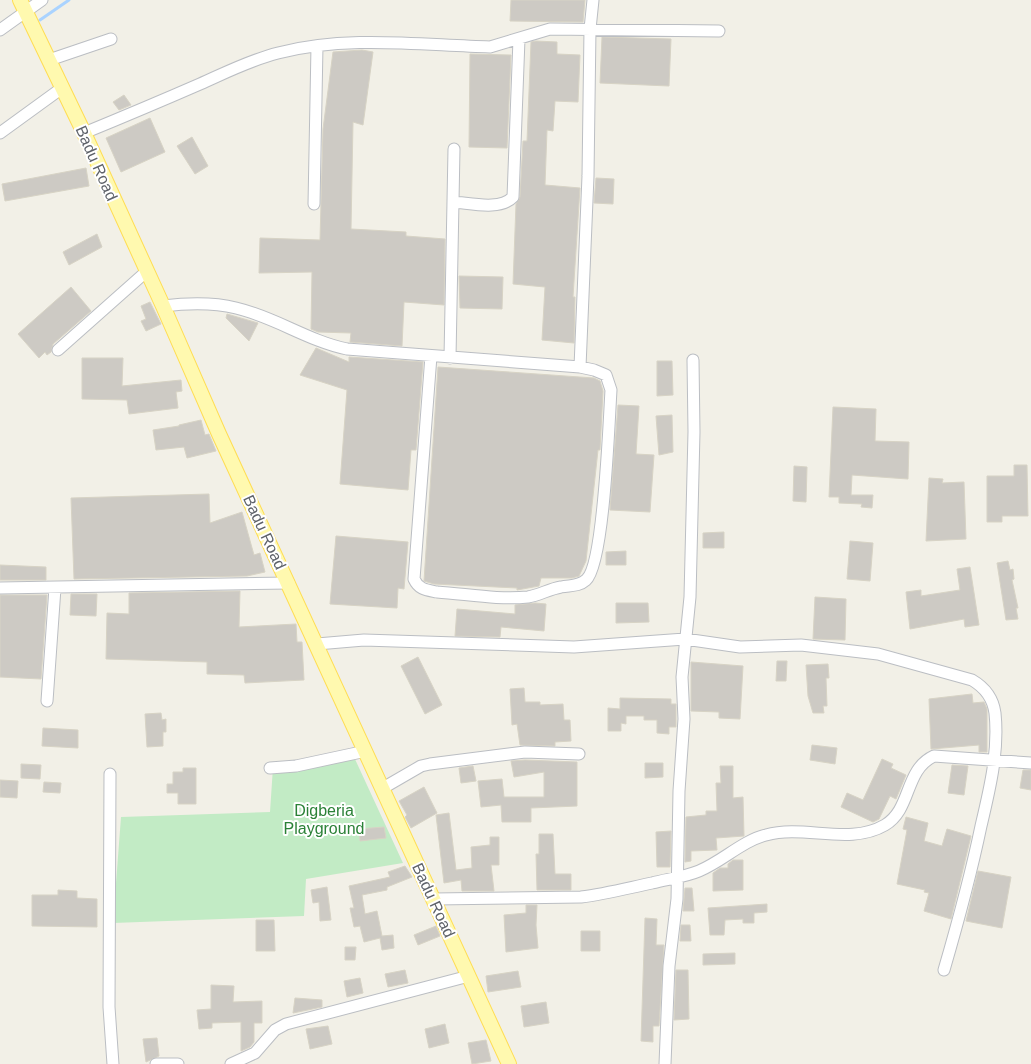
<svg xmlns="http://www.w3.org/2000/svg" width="1031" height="1064" font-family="Arial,sans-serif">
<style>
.green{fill:#c2ebc5}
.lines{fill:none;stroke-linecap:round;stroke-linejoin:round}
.stream{stroke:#aad3ff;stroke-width:3}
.building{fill:#cdcac4;stroke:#d7d3c5}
.minor-casing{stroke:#bbbec3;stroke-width:13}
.major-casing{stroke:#ffdd53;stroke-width:16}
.minor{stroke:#fff;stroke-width:11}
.major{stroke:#fff9af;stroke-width:14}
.labels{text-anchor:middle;stroke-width:4;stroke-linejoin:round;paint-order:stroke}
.street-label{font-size:16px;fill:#5e6269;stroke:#fff}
.park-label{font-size:16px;fill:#2b8137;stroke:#fff}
</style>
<rect width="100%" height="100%" fill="#f2f0e7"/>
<path class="green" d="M354 757 403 863 306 879 304 916 113 923 121 817 270 812 273 767Z"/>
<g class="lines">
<path class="stream" d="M40 20 69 0"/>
</g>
<path class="building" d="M511 0H585L583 22 510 21Z
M602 37 671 39 669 86 600 83Z
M536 41 557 42V54L580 55 578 102 555 101 553 131 547 130 545 185 580 188 573 297H575L574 343 542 340 545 287 513 284 516 204 520 197 523 141H527L531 42Z
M362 50 373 52 363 125 353 122 351 229 406 232V236L445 239 444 305 404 302 402 346 350 342 351 333 318 332 311 329 312 272 259 273 260 238 320 240 323 129 333 52Z
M470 54 511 55 507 148 469 147Z
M124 95 131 105 119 110 113 102Z
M150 118 165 152 121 172 106 138Z
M192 137 208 166 195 174 177 146Z
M86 168 89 186 5 201 2 184Z
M596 178 614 179 613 204 594 203Z
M97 234 102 247 69 265 63 252Z
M459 276 503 277 502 309 460 308Z
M71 287 91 311 53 344 51 352 47 355 45 352 39 358 18 334Z
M150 302 161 324 146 331 141 321 146 319 141 306Z
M227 314 258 323 249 341 226 318Z
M316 348 349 362V357L423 362 416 450H411L408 490 340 484 347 390 300 375Z
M82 358H123L122 386 181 380 182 391 176 392 178 408 129 414 127 400 82 399Z
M657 361H672L673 395 657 396Z
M438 367 594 378 600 381 603 391 600 450H598L586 561 579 576 572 578H541L539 586 517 590V588L434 584 424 581Z
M618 405 639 406 636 454 654 455 650 512 610 510Z
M833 407 876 409 875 441 909 442 908 479 852 475 851 495H873L872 508 861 507 862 504 839 503V497H829Z
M672 415 673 452 659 455 656 416Z
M201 420 205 435 209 434 216 451 187 458 184 447 156 450 153 430 179 426V425Z
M1014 465H1027L1028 516H1002V522H987V476H1014Z
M794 466 807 467 806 502 793 501Z
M929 478 943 479 942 483 964 482 966 539 926 541Z
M209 494 210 523 242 512 254 555 260 553 265 572 247 576 74 579 71 498Z
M724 532V548H703V533Z
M336 536 408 542 404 589 398 588 397 608 330 604Z
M850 541 873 543 870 581 847 579Z
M626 551V565H606V552Z
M1008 561 1010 570 1013 569 1014 579 1012 580 1018 608H1016L1018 619 1006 620 997 563Z
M0 565 46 567V580H0Z
M970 567 979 625 965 627 964 619 910 629 906 592 921 590V596L960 590 957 569Z
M240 591 239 627 296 624 297 642H302L304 680 245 683 244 675 207 674V662L106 659 107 613 129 614V593Z
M71 594H97L96 616 70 615Z
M0 595H47L41 679 0 677Z
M815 597 846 599 845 640 813 639Z
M535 603 546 604 544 631 501 627 500 637 455 636 457 609 515 614V605Z
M616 603H648L649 622 616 623Z
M418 657 442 705 425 714 401 666Z
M777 661H787L786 681H776Z
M691 662 743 666 740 719 719 718V712L691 711Z
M828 664 829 678H826L827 706H823L824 713H813L808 696 806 665Z
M524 688 525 702H540V705L563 704 564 720H570L571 741 555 742V746L520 745 517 724 512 725 510 689Z
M972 694 973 703 984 702 987 709V752H979V745L931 749 929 699Z
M620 698 671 699V704H676V727H669V734L657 733V720H644V716H626V724L621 723V731H608V708L620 709Z
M161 713 162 720 166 719V732H163V746L147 747 145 714Z
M43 728 78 730V748L42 746Z
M812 745 837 748 835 764 810 760Z
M882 759 893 764 891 768 906 775 896 799 890 796 879 819 873 822 841 807 847 793 863 800Z
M525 760 577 762V806L531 808V822H502L501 805 481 807 478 781 502 779 504 797H544V772L514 777 511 761Z
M645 763H663V777L645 778Z
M21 764 41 765 40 779 21 778Z
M952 765 968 766 964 795 948 793Z
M473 766 476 781 461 783 459 768Z
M720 766H733V798L743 797 744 836 716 838 717 850 691 851V861L685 862 686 817 706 815V811H717L716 783H721Z
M183 768H196V804H178V793H167V784H173V772H183Z
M1023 770H1031V790L1020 788Z
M0 780 18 781 17 798 0 797Z
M44 782 61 783 60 793 43 792Z
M424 787 437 813 411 828 405 817 407 815 399 801Z
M449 813 456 870 472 868 471 847 490 845V837H499V865H491L494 891H462L461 880 444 883 436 815Z
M906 817 928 823 924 841 942 846 947 829 971 836 951 919 924 911 929 893 924 892 925 890 897 884 907 830 903 829Z
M384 827 386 838 360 841 359 829Z
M671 831 670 867H657L656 832Z
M539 834H553L555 874H571V890H537L536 854H539Z
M733 860H743V890L713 891V873L720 868H728V864Z
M405 866 412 877 387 887V890L362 895 365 914 377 911 382 936 393 935 394 948 382 950 380 938 364 942 360 926 354 927 350 908H354L349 886 390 877 388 872Z
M978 871 1011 877 1002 928 966 921Z
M327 887 331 920 320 921 319 902 313 903 311 890Z
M685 888H692L694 911H683Z
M58 890 77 891V898L97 899V927L32 926V895H58Z
M767 904V912L754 913V923H743V919L725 920 724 935H710L708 908Z
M526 905H537L536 925 538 948 506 952 504 915 526 913Z
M645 918 657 919 656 945H664L659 1026H653V1042L641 1041Z
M256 920H274L275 951H256Z
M681 925H690L691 941H680Z
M436 926 440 936 418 945 414 935Z
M581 931H600V951H581Z
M345 947H356L355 960H345Z
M735 953V964L703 965V954Z
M405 970 408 983 388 987 385 974Z
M676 970H688L689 1019 674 1020Z
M518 971 521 987 488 992 486 976Z
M360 978 363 993 347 997 344 981Z
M211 985 234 986 233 1002 262 1001V1023H254V1042L250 1047 241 1051V1022L212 1023V1028L199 1029 197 1010 211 1009Z
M295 998 322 1000V1007L293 1013Z
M546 1002 549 1023 524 1027 521 1006Z
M445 1024 449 1043 429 1048 425 1029Z
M328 1026 332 1044 310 1049 306 1029Z
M157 1038 159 1056 146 1062 143 1039Z
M486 1040 491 1061 472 1064 468 1043Z"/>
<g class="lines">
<g class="minor-casing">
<path id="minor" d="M0 30 42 0
M49 60 111 39
M0 133 62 88
M84 133C123 117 161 101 200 84 225 73 250 60 278 53 348 35 418 45 490 47L550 29 719 31
M453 202C470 203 500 211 513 197L519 39
M314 204 317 46
M163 306C188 303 212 302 236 308 275 317 308 341 347 349L580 367 594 370 606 375 611 390C609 421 604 565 586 580 578 587 570 585 561 587 549 589 540 595 528 597 498 600 467 594 437 592 427 590 419 590 414 579L431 356
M58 350 147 271
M450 358 454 149
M580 367 588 176 590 29 593 0
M0 588 289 583
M317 644 364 640 574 647 685 639 740 647 801 645 878 654 972 680C984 687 993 698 995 713 999 751 990 788 981 826 971 874 958 922 944 970
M47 701 55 588
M270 768 296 766 366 751
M110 774 109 1007 113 1064
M383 788 421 766 430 764 525 752 579 754
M434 899 581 897C605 894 628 888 652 883 667 879 685 877 699 871 723 861 742 841 766 835 804 824 849 846 885 825 912 809 904 770 934 756L1031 763
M156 1064H178
M231 1064 255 1053 275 1030 286 1024 469 976
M665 1064 669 966 677 899 679 791 684 719 682 677 690 597 694 432 693 360"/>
</g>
<g class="major-casing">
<path id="major" d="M20 0 84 133 163 306 219 434 509 1064"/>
</g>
<use href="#minor" class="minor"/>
<use href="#major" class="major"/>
</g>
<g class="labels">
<g class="street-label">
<text transform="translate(97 163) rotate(66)" y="6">Badu Road</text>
<text transform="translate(265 532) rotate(65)" y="6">Badu Road</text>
<text transform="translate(434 900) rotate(65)" y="6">Badu Road</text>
</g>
<g class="park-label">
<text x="324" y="816">Digberia<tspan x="324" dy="18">Playground</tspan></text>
</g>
</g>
</svg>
